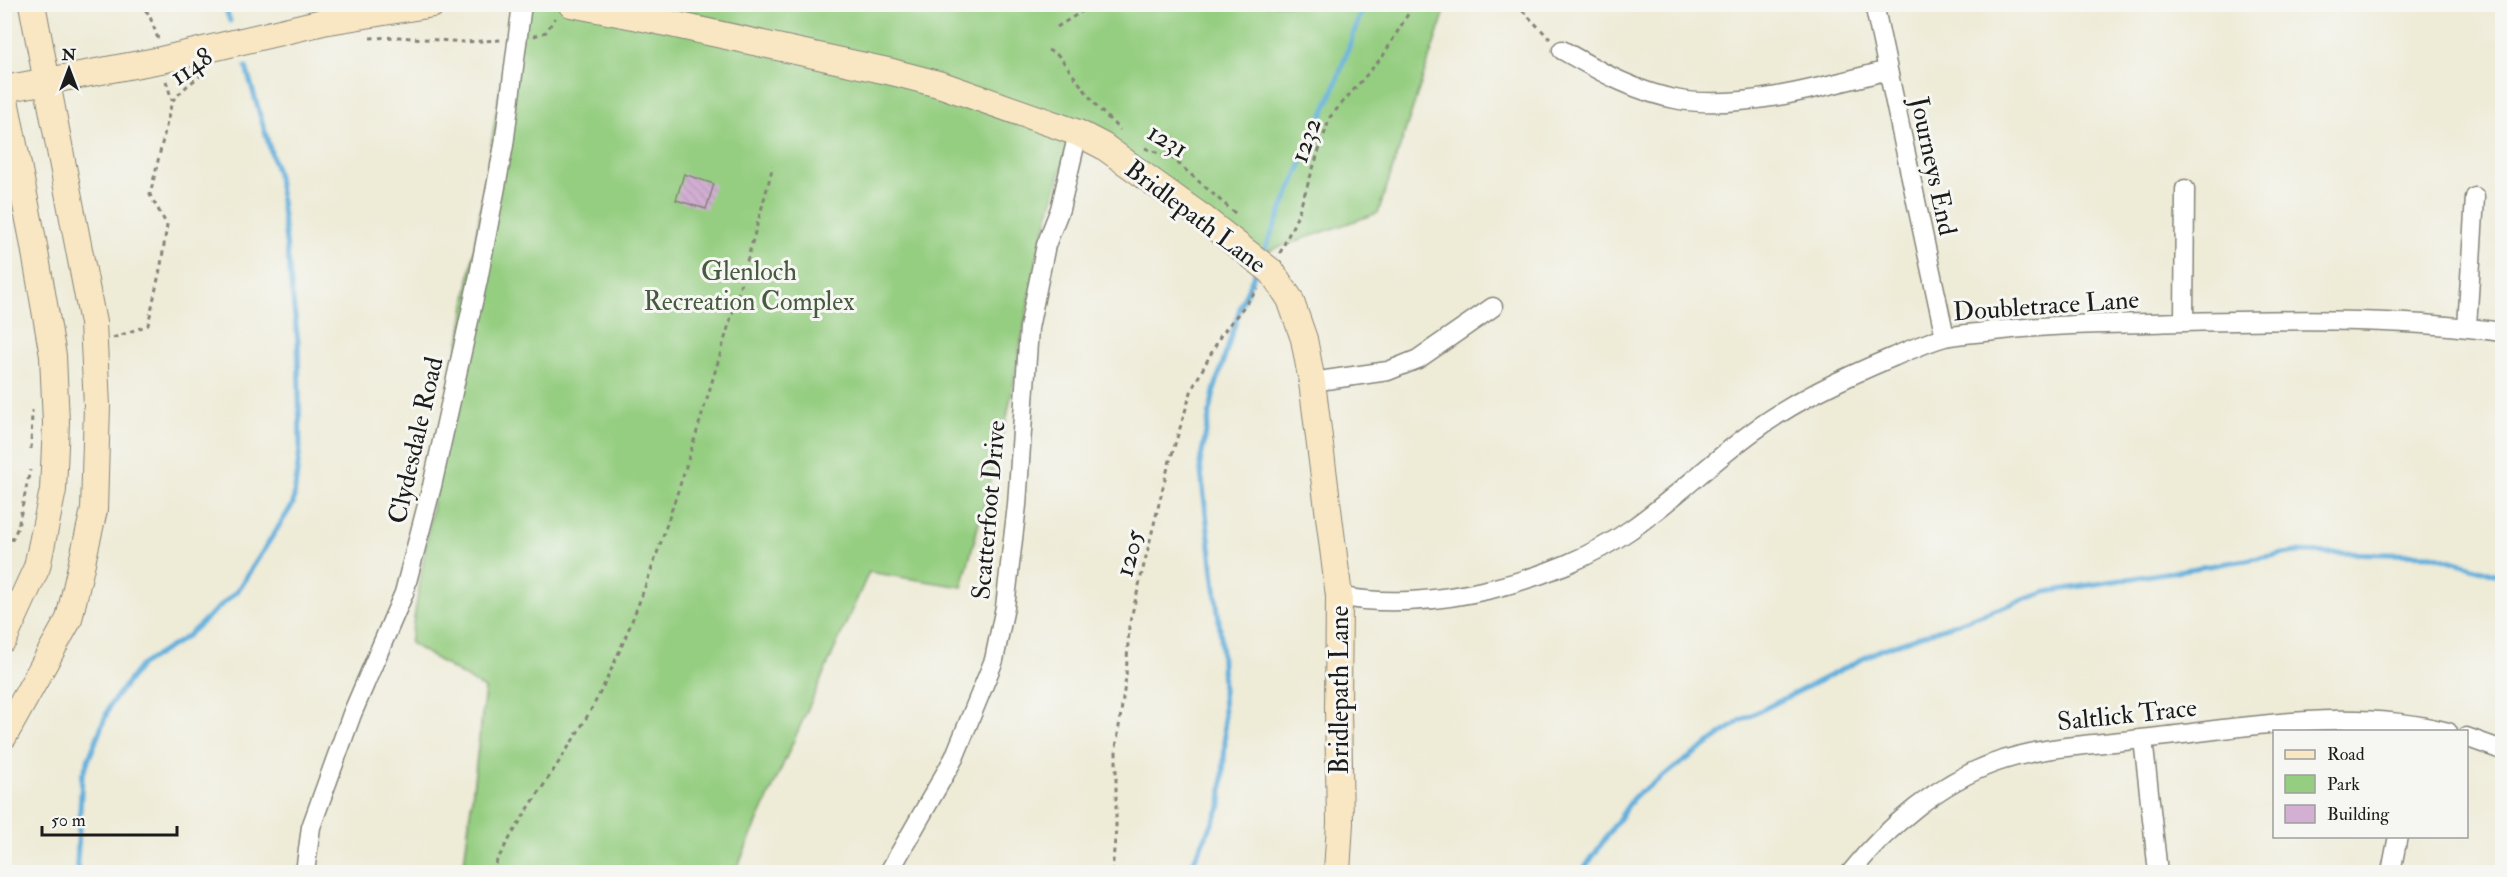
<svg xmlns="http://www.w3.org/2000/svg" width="2507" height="877" font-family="'IM FELL Double Pica',serif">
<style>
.green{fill:#95ce81;stroke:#58754e;stroke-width:1.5}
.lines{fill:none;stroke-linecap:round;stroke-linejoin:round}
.stream{stroke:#62afdb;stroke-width:5}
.building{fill:url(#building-back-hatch)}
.street-casing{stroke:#85847a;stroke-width:21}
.secondary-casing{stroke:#85847a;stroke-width:28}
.path{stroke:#85847a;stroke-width:3;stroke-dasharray:4.5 4.5;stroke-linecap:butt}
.street{stroke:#fff;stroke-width:18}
.secondary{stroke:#f9e7c3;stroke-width:26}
.labels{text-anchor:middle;stroke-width:6;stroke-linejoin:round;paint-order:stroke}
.street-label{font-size:26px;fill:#1c1c1c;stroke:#f6f6f2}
.park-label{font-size:26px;fill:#465a3f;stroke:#f6f6f2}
</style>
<defs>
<pattern id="building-back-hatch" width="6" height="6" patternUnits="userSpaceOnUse" patternTransform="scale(1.5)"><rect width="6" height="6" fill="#d3afd4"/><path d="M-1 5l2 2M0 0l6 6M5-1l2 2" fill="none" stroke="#b596b5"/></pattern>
</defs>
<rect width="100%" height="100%" fill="#f6f6f2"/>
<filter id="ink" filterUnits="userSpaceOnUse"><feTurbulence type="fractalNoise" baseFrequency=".0167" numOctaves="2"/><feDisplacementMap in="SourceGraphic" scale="12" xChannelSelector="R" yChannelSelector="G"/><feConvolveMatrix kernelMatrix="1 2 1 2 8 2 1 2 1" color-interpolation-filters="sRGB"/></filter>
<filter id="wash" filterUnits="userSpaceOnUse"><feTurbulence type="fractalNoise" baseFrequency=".008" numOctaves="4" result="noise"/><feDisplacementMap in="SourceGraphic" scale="24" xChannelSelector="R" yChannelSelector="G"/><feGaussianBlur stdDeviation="1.35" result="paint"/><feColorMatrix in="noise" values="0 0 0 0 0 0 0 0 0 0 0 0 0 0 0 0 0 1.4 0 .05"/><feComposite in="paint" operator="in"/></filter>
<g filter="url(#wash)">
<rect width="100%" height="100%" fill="#eeebd7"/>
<path class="green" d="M514 5H1447L1378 213 1251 257 1095 140 1066 152 1038 253 1007 417 962 587 869 572 735 872H463L485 689 410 643Z"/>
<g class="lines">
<path class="stream" d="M224 4 230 21
M1262 256 1335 86 1364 4
M79 872 77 863 82 776 110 705 140 666 186 637 238 590 293 504 300 449 298 342 278 176 246 67
M1188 872 1221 806 1225 743 1221 638 1200 463 1214 391 1241 305 1256 270
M1582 872 1634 797 1740 721 1880 650 2046 592 2296 552 2432 555 2502 576"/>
</g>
<g id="blocks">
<path class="building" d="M684 174 714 184 706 209 676 200Z"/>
</g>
</g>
<g filter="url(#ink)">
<use href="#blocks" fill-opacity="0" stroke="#85847a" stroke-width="1.5"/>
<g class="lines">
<g class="street-casing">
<path id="street" d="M1874 4 1945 337
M1562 50C1599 71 1637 93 1680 100 1743 110 1826 86 1888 70
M2184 322 2185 189
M2467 327 2475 197
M1312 382 1388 371 1418 359 1493 307
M1339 596C1427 615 1557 581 1630 530 1672 501 1709 464 1751 433 1794 401 1843 378 1893 357 1910 350 1927 342 1945 337 1961 334 1978 333 1994 331 2046 325 2097 324 2149 323 2266 320 2386 316 2502 332
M2466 737 2502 750
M2143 739 2158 872
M305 872 311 827 352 714 404 593 432 486 478 280 504 145 522 4
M889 872 954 758 994 660 1005 607 1017 505 1029 328 1046 245 1060 209 1078 133
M1851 872C1887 827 1939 783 1994 763 2042 746 2092 745 2141 739 2242 728 2348 706 2448 732
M2391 872 2398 836"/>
</g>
<g class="secondary-casing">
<path id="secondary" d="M571 4 639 17 892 72 942 85 1078 133 1103 146 1203 218 1272 272 1290 299 1304 339 1312 382 1339 596 1338 708 1340 823 1337 872
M4 89 161 60 323 22 433 4
M4 95 32 235 53 356 56 423 53 490 37 567 4 639
M4 736 69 619 94 510 97 406 93 323 32 4"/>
</g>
<path class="path" d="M139 4 149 14 158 39
M1516 4 1550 39
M1057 27 1089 7 1107 4
M534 36 546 32 555 18
M370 38 399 37 464 42 501 40
M1048 50 1059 56 1098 108 1120 130
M166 81 172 100
M1145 148 1172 158 1236 214
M1280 253 1297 217 1330 117 1383 56 1414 4
M113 338 148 325 161 265 167 225 150 195 172 101 188 85 204 73
M31 449 32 410
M4 557 18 527 30 470
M491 872C523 809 569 754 601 691 635 622 658 551 682 479 715 375 745 271 773 166
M1112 872 1116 828V748L1126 677 1129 626 1168 467 1192 389 1221 335 1258 289"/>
<use href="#street" class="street"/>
<use href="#secondary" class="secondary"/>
</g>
</g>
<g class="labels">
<g class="street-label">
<text transform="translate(191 66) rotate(-35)" y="9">1148</text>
<text transform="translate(1168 140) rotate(31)" y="9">1231</text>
<text transform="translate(1305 140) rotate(-70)" y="9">1232</text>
<text transform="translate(1934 166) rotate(78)" y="9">Journeys End</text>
<text transform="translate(1196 216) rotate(37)" y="9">Bridlepath Lane</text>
<text transform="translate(2046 305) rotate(-4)" y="9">Doubletrace Lane</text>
<text transform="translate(415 440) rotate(-77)" y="9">Clydesdale Road</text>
<text transform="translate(988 510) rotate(-85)" y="9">Scatterfoot Drive</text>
<text transform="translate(1129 553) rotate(-75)" y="9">1205</text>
<text transform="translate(1339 690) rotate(-90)" y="9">Bridlepath Lane</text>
<text transform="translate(2127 714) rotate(-6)" y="9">Saltlick Trace</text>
</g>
<g class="park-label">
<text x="749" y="280">Glenloch<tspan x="749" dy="30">Recreation Complex</tspan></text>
</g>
</g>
<rect width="2507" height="877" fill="none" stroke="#f6f6f2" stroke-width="24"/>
<rect x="2273" y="730" width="195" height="108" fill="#f6f6f2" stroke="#9f9f9c" stroke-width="1.5"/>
<rect x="2285" y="750" width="30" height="9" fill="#f9e7c3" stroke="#9f9f9c" stroke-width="1.5"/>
<text x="2327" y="760" font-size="18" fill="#1c1c1c">Road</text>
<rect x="2285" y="775" width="30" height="18" fill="#95ce81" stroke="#9f9f9c" stroke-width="1.5"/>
<text x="2327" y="790" font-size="18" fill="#1c1c1c">Park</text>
<rect x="2285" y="805" width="30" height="18" fill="#d3afd4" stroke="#9f9f9c" stroke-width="1.5"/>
<text x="2327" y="820" font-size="18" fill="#1c1c1c">Building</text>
<g transform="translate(69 69)" stroke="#f6f6f2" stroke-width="4.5" paint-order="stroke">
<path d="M0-4.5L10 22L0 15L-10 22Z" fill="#1c1c1c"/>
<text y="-9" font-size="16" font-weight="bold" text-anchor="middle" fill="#1c1c1c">N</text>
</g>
<path d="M42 826v9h135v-9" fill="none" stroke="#1c1c1c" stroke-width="3"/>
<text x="51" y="826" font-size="18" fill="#1c1c1c" stroke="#f6f6f2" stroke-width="4.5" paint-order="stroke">50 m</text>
</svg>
